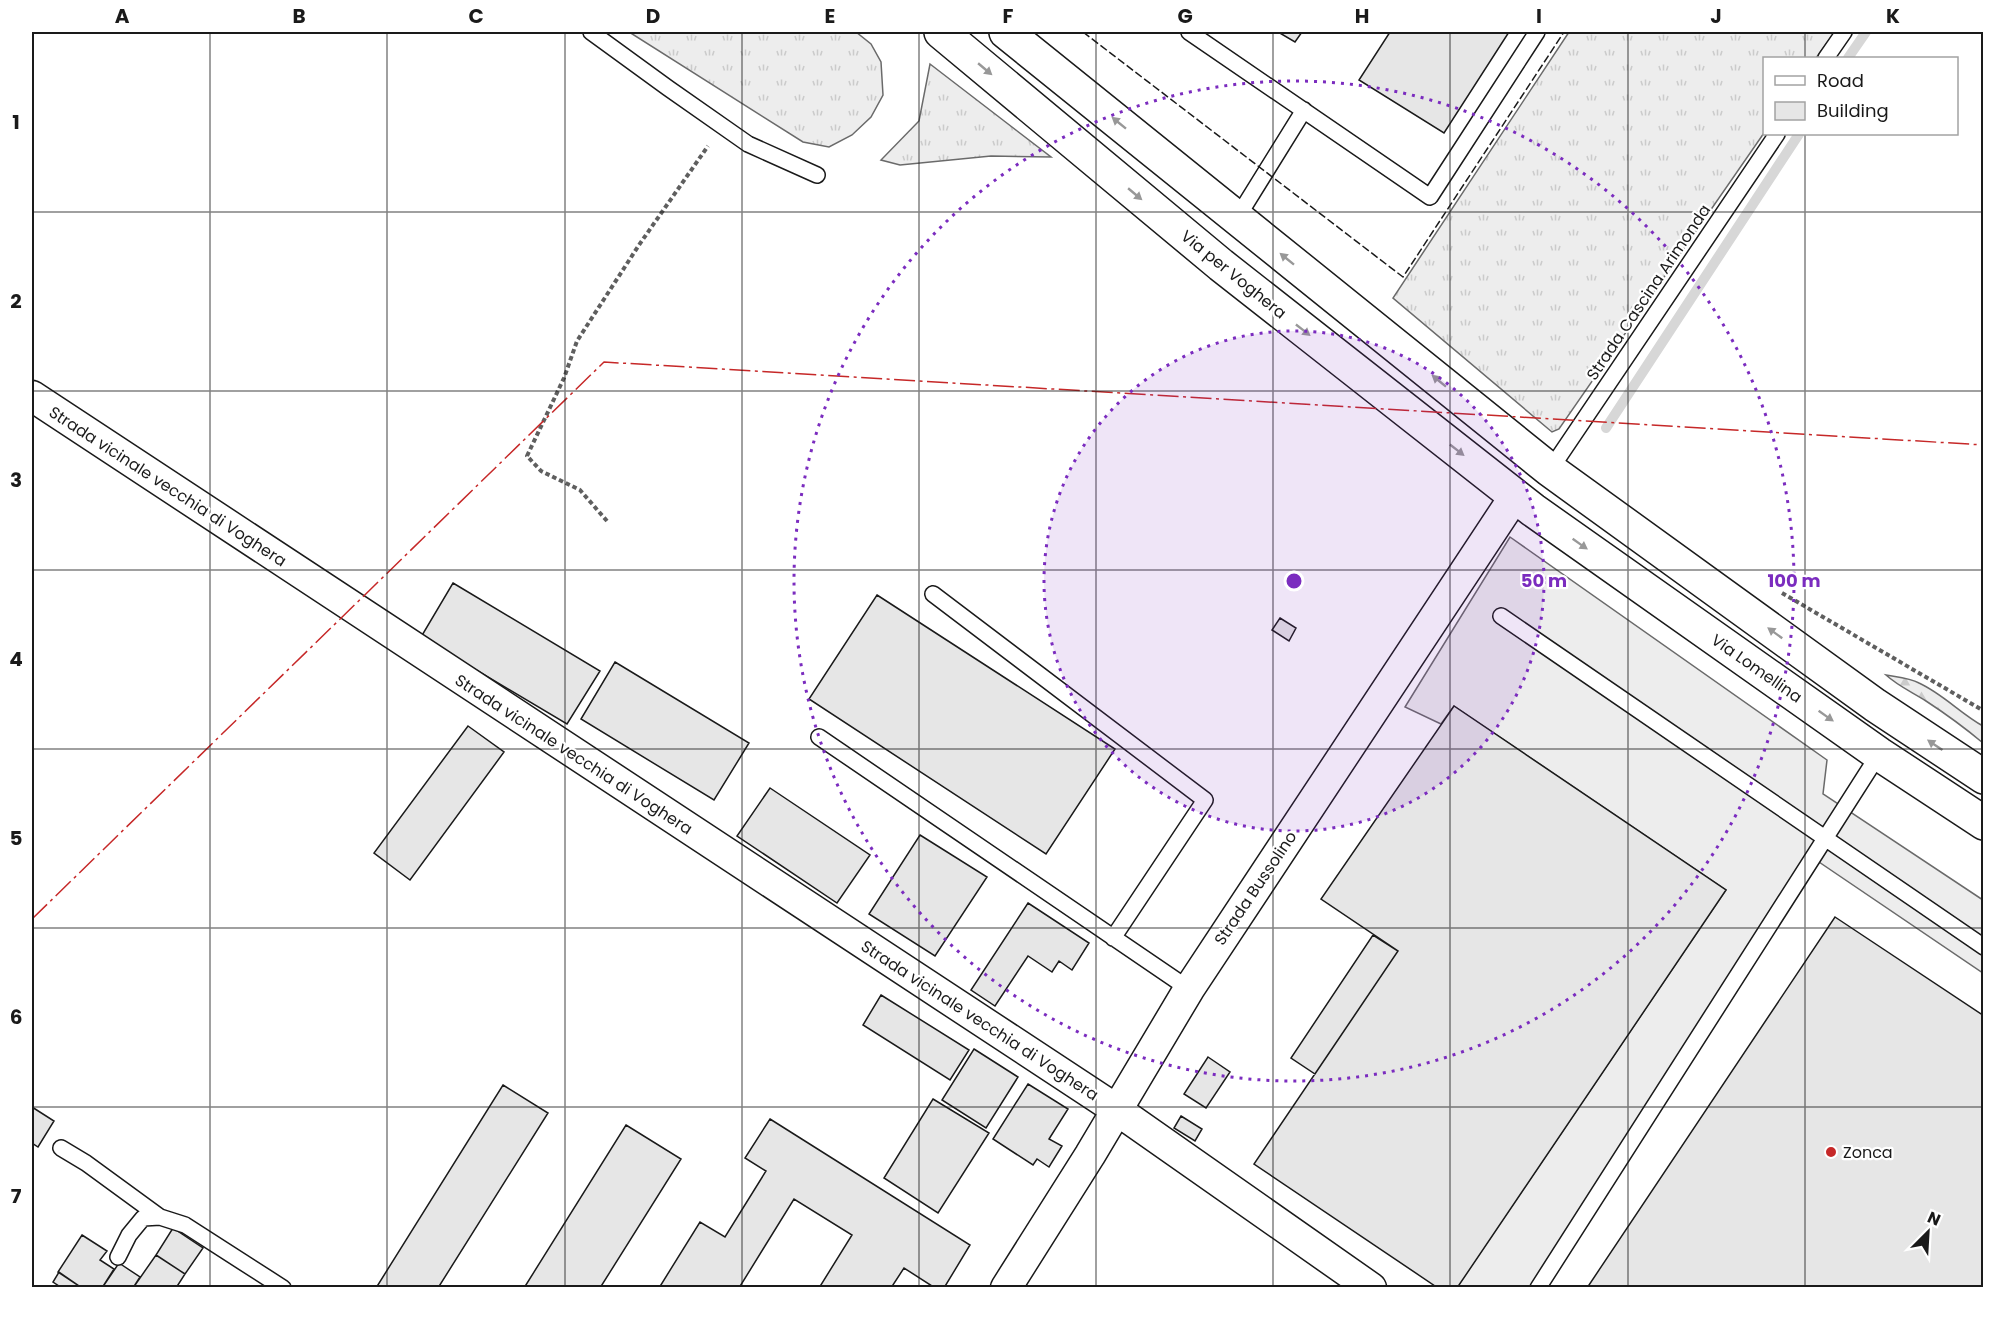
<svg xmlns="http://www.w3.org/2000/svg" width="2015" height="1319" font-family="Poppins,sans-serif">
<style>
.grass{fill:url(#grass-tufts);stroke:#6a6a6a;stroke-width:1.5}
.forest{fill:url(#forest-firs);stroke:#6a6a6a;stroke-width:1.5}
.built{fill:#ededed;stroke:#6a6a6a;stroke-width:1.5}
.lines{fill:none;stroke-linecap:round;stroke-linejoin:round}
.stream{stroke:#d7d7d7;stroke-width:10}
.building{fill:#e6e6e6;stroke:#1a1a1a;stroke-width:1.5}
.lane-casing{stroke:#1a1a1a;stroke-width:18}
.street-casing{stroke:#1a1a1a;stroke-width:33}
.primary-casing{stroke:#1a1a1a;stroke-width:36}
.path{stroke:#5f5f5f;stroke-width:4;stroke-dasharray:4.5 3;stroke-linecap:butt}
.lane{stroke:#fff;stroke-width:15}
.street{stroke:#fff;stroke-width:30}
.primary{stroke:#fff;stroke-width:33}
.fence{stroke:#1a1a1a;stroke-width:1.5;stroke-dasharray:8 3;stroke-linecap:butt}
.power{stroke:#c62828;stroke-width:1.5;stroke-dasharray:21 4.5 3 4.5;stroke-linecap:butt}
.oneway{fill:#989898}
.grid{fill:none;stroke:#1a1a1a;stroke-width:1.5;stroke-opacity:0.55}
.ring{fill:none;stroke:#7b2cbf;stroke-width:3;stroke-dasharray:3 6}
.poi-dot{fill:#c62828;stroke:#fff;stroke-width:2}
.labels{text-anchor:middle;stroke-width:4.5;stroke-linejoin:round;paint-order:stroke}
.street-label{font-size:16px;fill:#1a1a1a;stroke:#fff}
.poi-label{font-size:16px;fill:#1a1a1a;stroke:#fff;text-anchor:start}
.centre{fill:#7b2cbf;stroke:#fff;stroke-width:3}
.ring-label{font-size:18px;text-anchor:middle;font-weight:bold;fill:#7b2cbf;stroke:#fff;stroke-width:4.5;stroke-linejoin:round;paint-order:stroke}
.neatline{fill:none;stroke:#1a1a1a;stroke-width:2}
.grid-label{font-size:20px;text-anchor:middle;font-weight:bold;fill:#1a1a1a}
</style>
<defs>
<pattern id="grass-tufts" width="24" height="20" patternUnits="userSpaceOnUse" patternTransform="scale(1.5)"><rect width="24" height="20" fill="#ededed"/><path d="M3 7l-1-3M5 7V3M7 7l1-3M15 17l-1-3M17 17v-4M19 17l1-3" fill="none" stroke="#cbcbcb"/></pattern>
<pattern id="forest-firs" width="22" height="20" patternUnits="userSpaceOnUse" patternTransform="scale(1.5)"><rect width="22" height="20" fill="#ededed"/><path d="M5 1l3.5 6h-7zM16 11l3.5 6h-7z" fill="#cbcbcb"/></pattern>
</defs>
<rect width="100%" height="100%" fill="#fff"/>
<path class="grass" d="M629 32H856L871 44 881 62 883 95 871 117 852 135 829 147 803 142Z
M1569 32H1835L1816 58H1764V133L1559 429 1552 432 1393 298Z
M930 64 1051 157 991 156 900 165 881 160 919 121Z"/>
<path class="forest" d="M1886 675C1897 677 1910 678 1919 683 1943 694 1961 714 1983 726V743C1965 728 1946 714 1926 701 1912 692 1898 686 1886 675Z"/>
<path class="built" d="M1510 537 1827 760 1823 794 1983 900V973L1813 858 1538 1287H1457L1726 890 1454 706 1441 724 1405 707Z"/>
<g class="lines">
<path class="stream" d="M1848 58 1866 32
M1606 428 1799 134"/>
</g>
<path class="building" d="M1278 32H1302L1295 42Z
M1390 32H1509L1444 133 1359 80Z
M453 583 600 671 567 724 421 637Z
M877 595 1115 749 1046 854 809 699Z
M1280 618 1296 628 1289 641 1272 630Z
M615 662 749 743 714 800 581 719Z
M1454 706 1726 890 1457 1288H1438L1254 1164 1398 951 1321 899Z
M468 726 504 752 410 880 374 853Z
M770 788 870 855 837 903 737 836Z
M920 835 987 877 935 956 869 914Z
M1028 903 1089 943 1072 970 1059 961 1052 972 1028 956 995 1006 971 990Z
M1835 917 1984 1016V1288H1587Z
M1373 935 1398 951 1315 1074 1291 1058Z
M881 995 969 1050 950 1080 863 1025Z
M974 1049 1018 1077 986 1128 942 1100Z
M1208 1057 1230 1072 1206 1108 1184 1094Z
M1028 1084 1068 1109 1049 1139 1062 1146 1049 1167 1037 1159 1033 1165 993 1139Z
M503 1085 548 1113 438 1288H376Z
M933 1099 989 1133 938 1213 884 1178Z
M32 1107 54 1121 38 1147 32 1143Z
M1181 1116 1202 1129 1195 1141 1174 1128Z
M770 1119 970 1245 944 1288H935L904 1268 891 1288H819L852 1235 794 1199 739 1288H659L700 1222 725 1237 766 1171 745 1158Z
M626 1125 681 1159 600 1288H524Z
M173 1228 203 1248 185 1274 156 1255Z
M82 1235 107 1251 100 1260 114 1269 102 1288H82L58 1272Z
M156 1255 185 1274 176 1288H133Z
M119 1263 140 1277 133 1288H102Z
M59 1272 82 1288H62L53 1282Z"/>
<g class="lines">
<g class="lane-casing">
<path id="lane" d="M591 32 668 88 748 144 817 175
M1189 32 1430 197 1537 32
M1826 58 1844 32
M1237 218 1304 110
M1550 470 1777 134
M933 594 1205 800 1113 938
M1501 616 1984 947
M819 737 1189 989
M61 1148 86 1163 160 1217
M118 1257 129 1235 143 1218 160 1217 185 1225 283 1288
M1538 1288 1879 754"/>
</g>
<g class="street-casing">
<path id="street" d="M32 396 1117 1110 1371 1288
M1006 1288 1090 1155 1189 989 1515 496"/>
</g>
<g class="primary-casing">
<path id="primary" d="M941 32 1221 265 1533 510 1879 754 1984 823
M1006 32 1550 470 1875 705 1984 777"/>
</g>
<path class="path" d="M607 521 580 490 541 471 527 456 564 378 577 341 639 245 708 146
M1782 593 1984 711"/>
<use href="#lane" class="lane"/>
<use href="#street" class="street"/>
<use href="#primary" class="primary"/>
<path class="fence" d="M1083 32 1403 277 1564 32"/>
<path class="power" d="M32 919 604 362 1984 445"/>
</g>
<defs><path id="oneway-solid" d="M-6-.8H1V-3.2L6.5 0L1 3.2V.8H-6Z" transform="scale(1.5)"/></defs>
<g class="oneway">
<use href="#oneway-solid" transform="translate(985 69) rotate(40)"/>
<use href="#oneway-solid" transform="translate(1119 123) rotate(-141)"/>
<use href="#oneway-solid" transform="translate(1135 194) rotate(40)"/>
<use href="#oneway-solid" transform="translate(1287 259) rotate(-141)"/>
<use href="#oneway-solid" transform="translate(1303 330) rotate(38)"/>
<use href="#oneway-solid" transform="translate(1439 381) rotate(-141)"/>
<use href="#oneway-solid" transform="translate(1457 450) rotate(38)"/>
<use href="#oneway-solid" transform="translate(1580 544) rotate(35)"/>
<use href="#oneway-solid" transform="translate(1775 633) rotate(-144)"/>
<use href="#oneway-solid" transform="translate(1826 716) rotate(35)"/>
<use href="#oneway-solid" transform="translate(1935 745) rotate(-146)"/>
</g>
<path class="grid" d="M210 32V1288M387 32V1288M565 32V1288M742 32V1288M919 32V1288M1096 32V1288M1273 32V1288M1450 32V1288M1628 32V1288M1805 32V58M1805 134V1288M32 212H1984M32 391H1984M32 570H1984M32 749H1984M32 928H1984M32 1107H1984"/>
<circle cx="1294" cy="581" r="250" fill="#7b2cbf" fill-opacity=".12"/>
<g class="ring">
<circle cx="1294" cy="581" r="250"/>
<circle cx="1294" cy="581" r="500"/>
</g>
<circle class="poi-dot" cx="1831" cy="1152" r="6"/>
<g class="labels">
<g class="street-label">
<text transform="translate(1234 274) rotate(39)" y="6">Via per Voghera</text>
<text transform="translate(1648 292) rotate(-56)" y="6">Strada Cascina Arimonda</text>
<text transform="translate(168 486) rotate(33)" y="6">Strada vicinale vecchia di Voghera</text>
<text transform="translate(1757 668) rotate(35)" y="6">Via Lomellina</text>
<text transform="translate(574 754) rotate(33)" y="6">Strada vicinale vecchia di Voghera</text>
<text transform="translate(1255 888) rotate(-56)" y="6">Strada Bussolino</text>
<text transform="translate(980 1020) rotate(33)" y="6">Strada vicinale vecchia di Voghera</text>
</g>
<g class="poi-label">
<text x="1843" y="1158">Zonca</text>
</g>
</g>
<circle cx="1294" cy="581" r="9" class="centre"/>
<g class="ring-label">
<text x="1544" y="587">50 m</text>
<text x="1794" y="587">100 m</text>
</g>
<rect width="2015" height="1319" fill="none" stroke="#ffffff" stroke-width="66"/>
<rect x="1763" y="57" width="195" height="78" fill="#ffffff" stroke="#a3a3a3" stroke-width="1.5"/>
<rect x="1775" y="76" width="30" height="9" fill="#ffffff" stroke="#a3a3a3" stroke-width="1.5"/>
<text x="1817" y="87" font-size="18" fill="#1a1a1a">Road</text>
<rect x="1775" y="102" width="30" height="18" fill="#e6e6e6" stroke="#a3a3a3" stroke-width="1.5"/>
<text x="1817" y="117" font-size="18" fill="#1a1a1a">Building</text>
<g transform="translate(1928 1232) rotate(24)" stroke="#ffffff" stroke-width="4.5" paint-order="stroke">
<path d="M0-4.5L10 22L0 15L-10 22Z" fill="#1a1a1a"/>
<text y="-9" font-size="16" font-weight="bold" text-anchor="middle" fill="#1a1a1a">N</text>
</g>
<rect x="33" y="33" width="1949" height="1253" class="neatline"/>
<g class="grid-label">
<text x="122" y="23">A</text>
<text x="299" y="23">B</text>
<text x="476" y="23">C</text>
<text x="653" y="23">D</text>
<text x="830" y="23">E</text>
<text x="1008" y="23">F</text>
<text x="1185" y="23">G</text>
<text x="1362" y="23">H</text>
<text x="1539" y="23">I</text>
<text x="1716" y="23">J</text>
<text x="1893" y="23">K</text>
<text x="16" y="129">1</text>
<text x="16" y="308">2</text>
<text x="16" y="487">3</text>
<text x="16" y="666">4</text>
<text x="16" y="845">5</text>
<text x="16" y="1024">6</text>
<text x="16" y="1203">7</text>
</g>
</svg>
